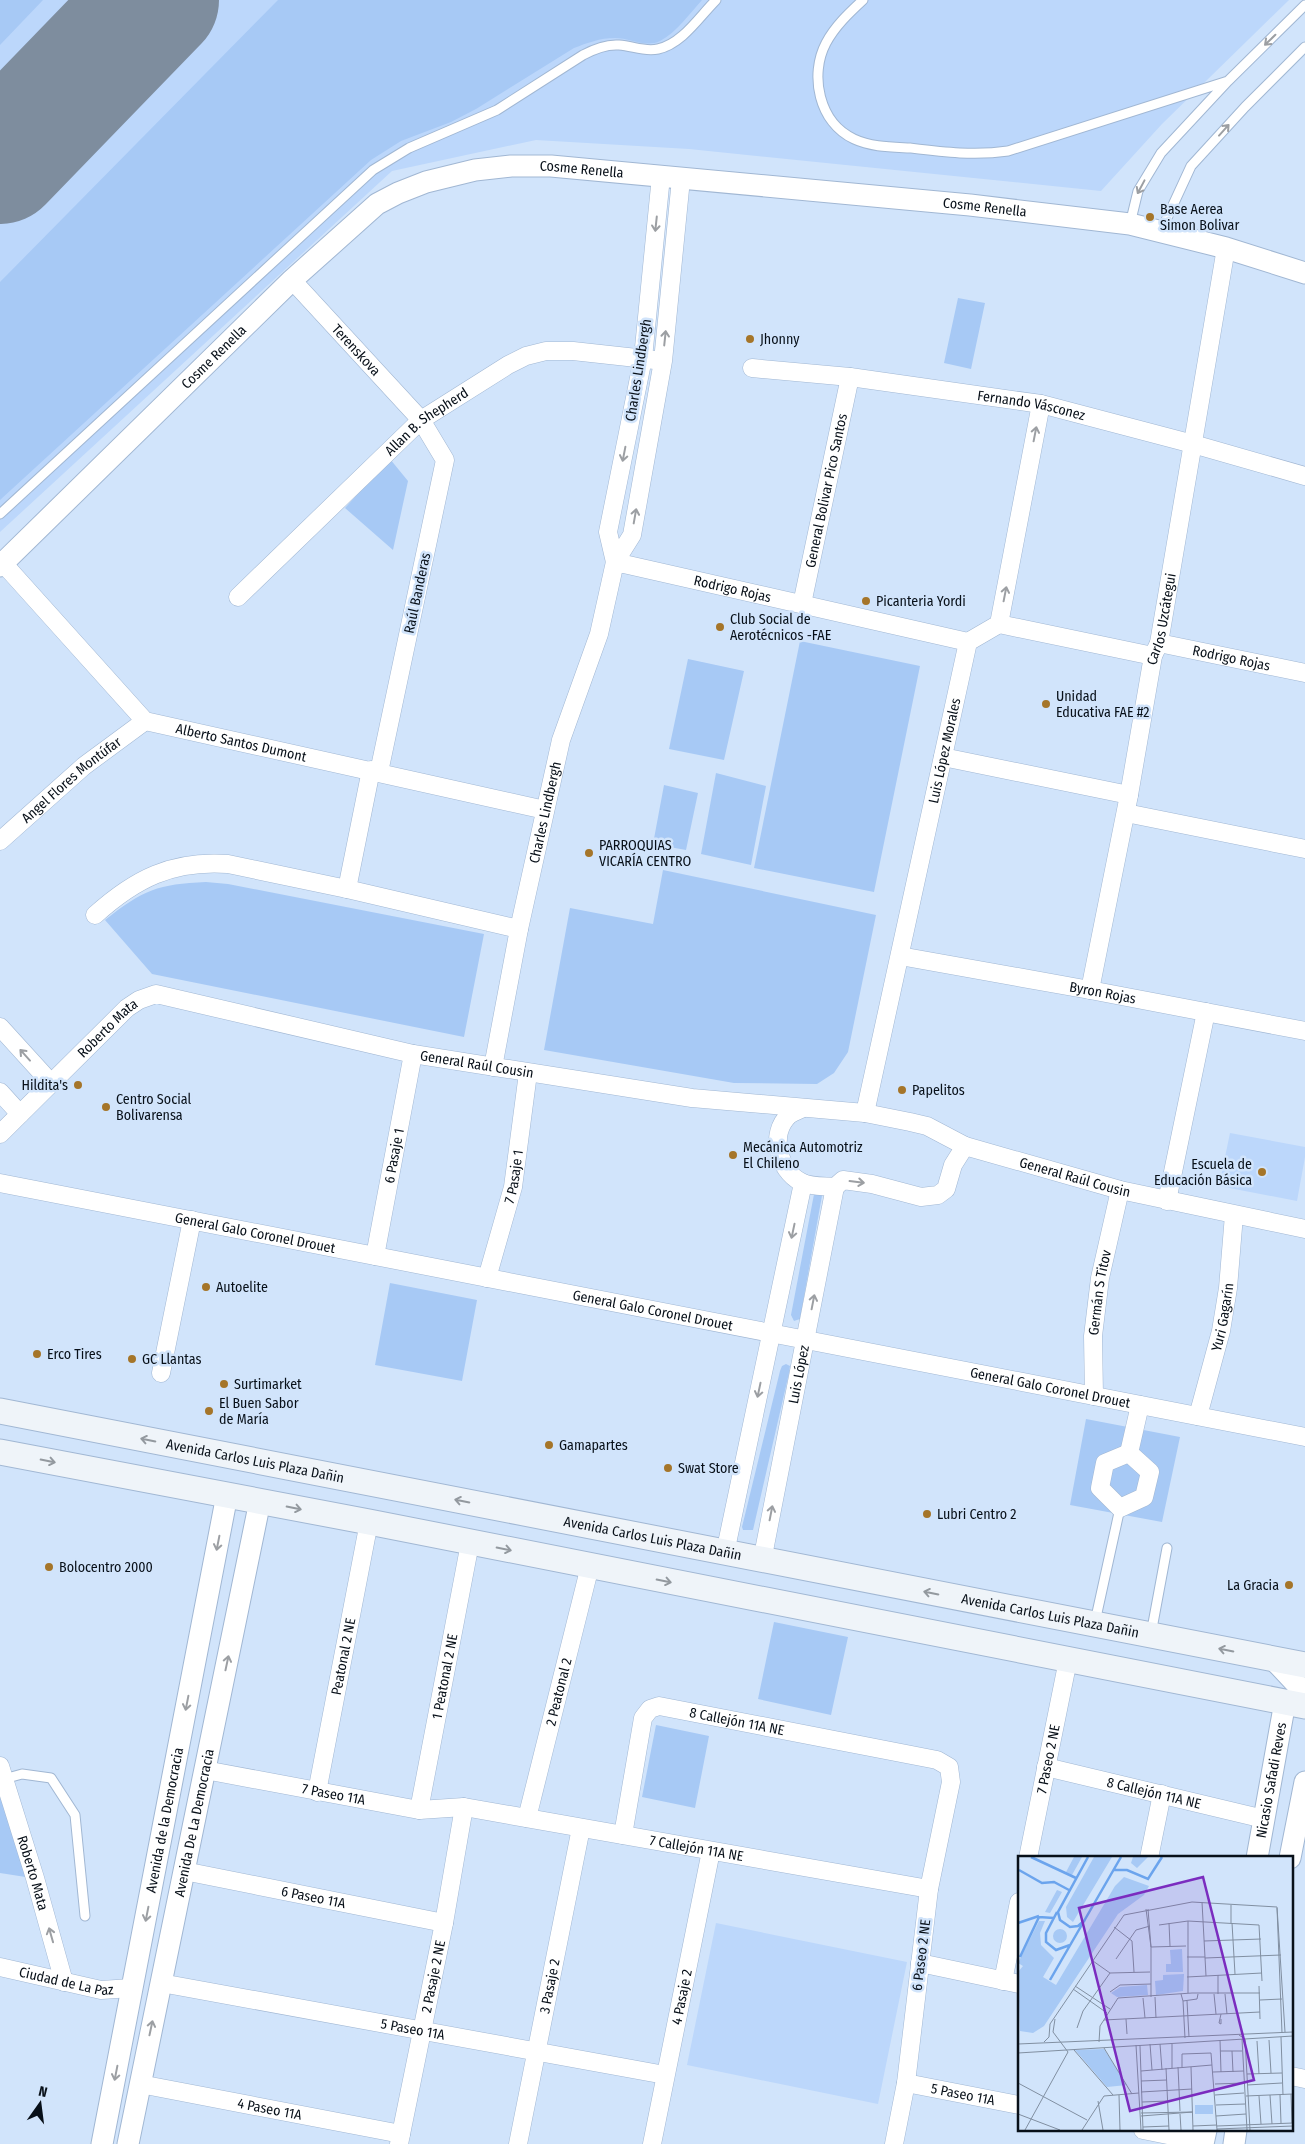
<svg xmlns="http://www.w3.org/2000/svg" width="1305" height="2144" font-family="'Fira Sans Condensed',sans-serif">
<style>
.built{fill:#bcd7fb}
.green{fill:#a7c9f5}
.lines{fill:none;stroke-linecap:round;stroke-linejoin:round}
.taxiway{stroke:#7e8d9e;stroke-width:50}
.runway{stroke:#7e8d9e;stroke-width:126}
.service-casing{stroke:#a1b7d3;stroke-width:11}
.minor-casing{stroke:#a1b7d3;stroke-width:19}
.tertiary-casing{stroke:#a1b7d3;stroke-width:23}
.secondary-casing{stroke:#a1b7d3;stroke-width:27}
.service{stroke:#fff;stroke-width:9}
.minor{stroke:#fff;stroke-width:18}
.tertiary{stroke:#fff;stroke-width:21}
.secondary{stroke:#eff4f9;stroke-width:25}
.oneway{stroke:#9c9fa3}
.oneway2{stroke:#93999f}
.poi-dot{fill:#a57529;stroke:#d1e4fb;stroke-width:2}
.labels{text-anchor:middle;stroke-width:5;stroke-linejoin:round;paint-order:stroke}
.street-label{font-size:14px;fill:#081019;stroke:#d1e4fb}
.poi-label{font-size:14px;fill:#081019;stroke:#d1e4fb;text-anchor:start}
.inset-river{fill:none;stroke:#6ba4ed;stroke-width:2.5}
.inset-road{fill:none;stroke:#818fa1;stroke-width:1}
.view{fill:#7b2cbf;fill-opacity:0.15;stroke:#7b2cbf;stroke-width:2.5}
.inset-edge{fill:none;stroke:#081019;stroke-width:2.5}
</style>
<rect width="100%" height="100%" fill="#d1e4fb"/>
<path class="built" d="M0 0H1289L1162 124 1101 191 689 149 536 140 392 171 0 532Z
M1230 1133 1305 1147V1157L1297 1201 1219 1186Z
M716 1923 907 1962 878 2104 687 2065Z"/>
<path class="green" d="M0 0H43L0 45Z
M278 0H702C690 13 677 32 660 41 646 48 630 38 615 38 600 38 587 43 574 48L476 109 451 122 401 141 371 160 0 500V282Z
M958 298 985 303 971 369 944 363Z
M390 459 408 481 393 550 345 508Z
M800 641 920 666 874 892 754 868Z
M688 659 744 671 724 760 669 749Z
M716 773 766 786 751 865 701 854Z
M664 785 698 793 686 850 653 844Z
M663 870 876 915 848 1052 834 1073 817 1084 734 1083 544 1050 570 908 653 924Z
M206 882 228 884 484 934 464 1037 152 974 105 920C143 890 158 884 206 882Z
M815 1189 823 1190 800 1319 794 1321 791 1315Z
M390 1283 477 1300 462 1381 375 1365Z
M786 1364 790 1366 789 1373 753 1530H743L742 1527 780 1371 782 1366Z
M1086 1419 1180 1437 1162 1522 1070 1505Z
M774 1622 848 1637 831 1715 758 1699Z
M656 1725 709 1736 695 1808 642 1797Z
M0 1767 32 1878 0 1873Z"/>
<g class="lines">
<path class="taxiway" d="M0 155 22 138"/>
<path class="runway" d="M0 161 156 0"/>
<g class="service-casing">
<path id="service" d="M863 0C849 13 835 26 826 43 809 75 819 123 854 139 871 147 891 147 910 148 943 152 975 156 1008 151L1228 81
M1130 224 1138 191 1161 153 1228 81 1305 5
M1161 231 1191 166 1245 107 1305 47
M0 514 373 170 409 148 497 110 583 55C594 49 606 44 619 45 633 46 644 52 658 49 682 44 699 17 716 0
M1095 1622 1120 1508
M1151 1634 1167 1548
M4 1779 22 1774 51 1778 75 1815 85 1916"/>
</g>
<g class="minor-casing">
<g id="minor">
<path d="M661 176 643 358 608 532 615 562 632 535 663 361 681 179"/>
<path id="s1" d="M292 280 421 420 445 460 379 772"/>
<path id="s2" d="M752 368 850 377 1041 404 1193 444 1305 476"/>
<path id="s3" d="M3 563 145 721 545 810"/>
<path id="s4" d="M238 597 421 420 508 365 526 356 546 351H573L655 360"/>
<path id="s5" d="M802 604 850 377"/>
<path d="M999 624 1153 656"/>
<path id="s6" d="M1159 643 1305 673"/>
<path d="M943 757 1129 795"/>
<path d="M1126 813 1305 849"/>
<path id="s7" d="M0 841 84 766 145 721"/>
<path d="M347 889 371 770"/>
<path d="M95 915C135 879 172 860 228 864L347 889 519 929"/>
<path id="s8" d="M900 956 1090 990 1305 1031"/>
<path id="s9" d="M1090 990 1129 795 1153 656 1159 643 1226 248"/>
<path d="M0 1027 51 1083"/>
<path id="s10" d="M493 1067 519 929 561 740 599 634 615 562 968 642"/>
<path d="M0 1092 20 1114"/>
<path d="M803 1108C799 1110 793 1112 789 1115 769 1134 778 1170 801 1182 810 1187 825 1186 835 1187L843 1180 872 1184 921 1197 938 1195 946 1189 953 1165 965 1146"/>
<path id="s11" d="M865 1113 968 642 999 624 1041 404"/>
<path id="s12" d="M0 1134 127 1008 139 1000 156 994 413 1054 692 1098 865 1113 910 1122 927 1126 965 1146 1120 1190 1305 1229"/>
<path id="s13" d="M0 1183 1305 1437"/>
<path d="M1167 1201 1206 1012"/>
<path id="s14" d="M375 1256 413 1054"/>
<path id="s15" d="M487 1278 513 1187 528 1073"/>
<path d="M161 1373 192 1220"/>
<path id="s16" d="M1094 1396 1093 1336 1100 1278 1120 1190"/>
<path id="s17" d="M1198 1416 1221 1331 1228 1288 1234 1215"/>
<path d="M1129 1453 1150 1472 1144 1497 1120 1508 1100 1488 1105 1463Z"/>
<path d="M1129 1453 1140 1405"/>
<path d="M725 1553 803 1183"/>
<path id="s18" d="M762 1561 835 1187"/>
<path id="s19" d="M0 1766 35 1878 64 1982"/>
<path id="s20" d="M1046 1767 1264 1819"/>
<path id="s21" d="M205 1770 419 1810 464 1807 929 1889"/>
<path id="s22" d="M317 1792 369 1522"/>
<path id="s23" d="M419 1810 470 1543"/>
<path id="s24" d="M527 1818 590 1566"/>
<path id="s25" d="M623 1835 643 1718 650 1709 659 1706 937 1760 949 1767 951 1782 929 1889 906 2083 894 2144"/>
<path id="s26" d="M1028 1858 1068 1660"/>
<path d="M1149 1858 1162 1794"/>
<path id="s27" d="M184 1871 444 1923"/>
<path d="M920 1963 1019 1984"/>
<path id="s28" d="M0 1967 101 1990 132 1988"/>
<path d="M1003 1981 1019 1902"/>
<path id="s29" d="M161 1983 665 2075"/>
<path d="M1291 2076 1305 2079"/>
<path id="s30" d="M906 2083 1019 2105"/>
<path id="s31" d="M140 2084 401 2134"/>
<path d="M1143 2130 1203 2142"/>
<path id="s32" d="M399 2144 444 1923 464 1807"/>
<path id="s33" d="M518 2144 581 1828"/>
<path id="s34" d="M652 2144 711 1851"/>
</g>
</g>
<g class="tertiary-casing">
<g id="tertiary">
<path id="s35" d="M0 566 292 280 377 204 398 193 426 182 475 170 511 166H551L970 205 1130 224 1226 248 1305 273"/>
<path d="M1274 1660 1305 1693"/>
<path id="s36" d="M1257 1858 1285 1702"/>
<path d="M1290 1858 1305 1782"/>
<path id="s37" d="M102 2144 227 1495"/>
<path id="s38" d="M128 2144 260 1501"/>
<path d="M1203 2144 1206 2130"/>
<path d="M1234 2144 1236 2130"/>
</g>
</g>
<g class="secondary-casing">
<g id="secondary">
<path id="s39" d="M0 1411 1305 1665"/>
<path d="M0 1452 369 1522 1305 1706"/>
</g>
</g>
<use href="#service" class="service"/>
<use href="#minor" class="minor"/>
<use href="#tertiary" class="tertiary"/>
<use href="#secondary" class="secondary"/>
</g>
<defs><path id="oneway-shaft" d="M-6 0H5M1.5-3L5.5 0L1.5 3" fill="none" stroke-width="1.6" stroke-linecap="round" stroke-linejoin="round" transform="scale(1.25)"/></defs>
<g class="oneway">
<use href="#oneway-shaft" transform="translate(1270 40) rotate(136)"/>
<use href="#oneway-shaft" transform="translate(1224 130) rotate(-48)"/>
<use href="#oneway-shaft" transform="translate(1141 187) rotate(118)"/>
<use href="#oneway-shaft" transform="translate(656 224) rotate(96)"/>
<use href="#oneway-shaft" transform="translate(665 338) rotate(-84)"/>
<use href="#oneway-shaft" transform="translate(1035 434) rotate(-79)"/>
<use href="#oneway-shaft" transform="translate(624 454) rotate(101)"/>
<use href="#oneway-shaft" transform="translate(635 516) rotate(-80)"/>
<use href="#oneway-shaft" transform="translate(1005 594) rotate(-79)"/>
<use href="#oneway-shaft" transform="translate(25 1055) rotate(-132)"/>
<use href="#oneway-shaft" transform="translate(857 1182) rotate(7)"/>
<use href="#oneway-shaft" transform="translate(793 1231) rotate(102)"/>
<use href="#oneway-shaft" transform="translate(813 1302) rotate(-79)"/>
<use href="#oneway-shaft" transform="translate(759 1390) rotate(102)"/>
<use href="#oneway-shaft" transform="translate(771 1513) rotate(-79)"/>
<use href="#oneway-shaft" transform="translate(218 1543) rotate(101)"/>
<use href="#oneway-shaft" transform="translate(227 1663) rotate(-78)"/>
<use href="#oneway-shaft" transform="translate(187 1703) rotate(101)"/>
<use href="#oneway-shaft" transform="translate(147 1914) rotate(101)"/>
<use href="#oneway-shaft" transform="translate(51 1935) rotate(-106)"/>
<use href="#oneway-shaft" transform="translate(151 2028) rotate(-78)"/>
<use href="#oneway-shaft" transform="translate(116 2073) rotate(101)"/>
</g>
<g class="oneway2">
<use href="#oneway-shaft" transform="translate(148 1440) rotate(-169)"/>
<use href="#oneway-shaft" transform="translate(48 1461) rotate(11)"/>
<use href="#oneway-shaft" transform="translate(462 1501) rotate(-169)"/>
<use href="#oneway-shaft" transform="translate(294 1508) rotate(11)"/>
<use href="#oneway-shaft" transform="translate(504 1549) rotate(11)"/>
<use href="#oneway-shaft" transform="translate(664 1581) rotate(11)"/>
<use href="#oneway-shaft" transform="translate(931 1593) rotate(-169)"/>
<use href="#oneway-shaft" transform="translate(1226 1650) rotate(-169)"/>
</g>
<g class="poi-dot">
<circle cx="1150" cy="217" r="5"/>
<circle cx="750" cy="339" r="5"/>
<circle cx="866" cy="601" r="5"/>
<circle cx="720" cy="627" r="5"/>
<circle cx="1046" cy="704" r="5"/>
<circle cx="589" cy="853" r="5"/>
<circle cx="78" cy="1085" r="5"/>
<circle cx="902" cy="1090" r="5"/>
<circle cx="106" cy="1107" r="5"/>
<circle cx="733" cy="1155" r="5"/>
<circle cx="1262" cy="1172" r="5"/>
<circle cx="206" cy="1287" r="5"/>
<circle cx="37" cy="1354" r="5"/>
<circle cx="132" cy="1359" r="5"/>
<circle cx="224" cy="1384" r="5"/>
<circle cx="209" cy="1411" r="5"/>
<circle cx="549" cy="1445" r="5"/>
<circle cx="668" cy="1468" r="5"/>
<circle cx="927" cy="1514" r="5"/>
<circle cx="49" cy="1567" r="5"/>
<circle cx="1289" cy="1585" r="5"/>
</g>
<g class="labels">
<g class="street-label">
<text dy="5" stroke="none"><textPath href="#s35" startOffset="734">Cosme Renella</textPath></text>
<text dy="5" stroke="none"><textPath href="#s35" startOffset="1139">Cosme Renella</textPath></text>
<text dy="5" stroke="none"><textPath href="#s1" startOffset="95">Terenskova</textPath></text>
<text dy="5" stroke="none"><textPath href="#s35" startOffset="299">Cosme Renella</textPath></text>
<text transform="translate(638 370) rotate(-81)" y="5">Charles Lindbergh</text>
<text dy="5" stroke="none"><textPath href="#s2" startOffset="282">Fernando Vásconez</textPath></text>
<text dy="5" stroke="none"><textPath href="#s4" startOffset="258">Allan B. Shepherd</textPath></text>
<text dy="5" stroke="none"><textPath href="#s5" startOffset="116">General Bolivar Pico Santos</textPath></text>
<text dy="5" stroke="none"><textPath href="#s10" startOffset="641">Rodrigo Rojas</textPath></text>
<text transform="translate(417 593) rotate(-78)" y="5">Raúl Banderas</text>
<text dy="5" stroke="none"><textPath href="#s9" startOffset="378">Carlos Uzcátegui</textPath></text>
<text dy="5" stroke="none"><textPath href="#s6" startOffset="74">Rodrigo Rojas</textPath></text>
<text dy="5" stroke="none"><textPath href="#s3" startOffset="311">Alberto Santos Dumont</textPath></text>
<text dy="5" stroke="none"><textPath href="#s11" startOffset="371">Luis López Morales</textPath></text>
<text dy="5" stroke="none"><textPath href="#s7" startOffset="94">Angel Flores Montúfar</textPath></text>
<text dy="5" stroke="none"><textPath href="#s10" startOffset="260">Charles Lindbergh</textPath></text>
<text dy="5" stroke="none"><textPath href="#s8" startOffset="206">Byron Rojas</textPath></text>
<text dy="5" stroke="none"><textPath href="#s12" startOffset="151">Roberto Mata</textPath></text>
<text dy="5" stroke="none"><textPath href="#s12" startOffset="540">General Raúl Cousin</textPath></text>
<text dy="5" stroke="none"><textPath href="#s14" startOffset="102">6 Pasaje 1</textPath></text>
<text dy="5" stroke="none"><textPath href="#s15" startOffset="105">7 Pasaje 1</textPath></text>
<text dy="5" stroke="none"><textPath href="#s12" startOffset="1152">General Raúl Cousin</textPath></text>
<text dy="5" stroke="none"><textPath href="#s13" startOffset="260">General Galo Coronel Drouet</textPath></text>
<text dy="5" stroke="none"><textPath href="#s16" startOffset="104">Germán S Titov</textPath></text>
<text dy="5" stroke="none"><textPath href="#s13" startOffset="665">General Galo Coronel Drouet</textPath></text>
<text dy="5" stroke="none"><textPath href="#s17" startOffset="102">Yuri Gagarín</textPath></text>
<text dy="5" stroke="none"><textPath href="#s18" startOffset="190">Luis López</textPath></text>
<text dy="5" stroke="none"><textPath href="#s13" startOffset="1070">General Galo Coronel Drouet</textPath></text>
<text dy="5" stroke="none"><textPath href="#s39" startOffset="260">Avenida Carlos Luis Plaza Dañin</textPath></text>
<text dy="5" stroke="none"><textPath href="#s39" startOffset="665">Avenida Carlos Luis Plaza Dañin</textPath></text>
<text dy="5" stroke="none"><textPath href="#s39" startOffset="1070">Avenida Carlos Luis Plaza Dañin</textPath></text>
<text dy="5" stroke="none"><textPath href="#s22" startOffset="138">Peatonal 2 NE</textPath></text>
<text dy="5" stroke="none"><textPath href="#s23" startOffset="136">1 Peatonal 2 NE</textPath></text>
<text dy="5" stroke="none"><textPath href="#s24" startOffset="130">2 Peatonal 2</textPath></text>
<text dy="5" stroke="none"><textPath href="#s25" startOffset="219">8 Callejón 11A NE</textPath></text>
<text dy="5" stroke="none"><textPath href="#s26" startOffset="101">7 Paseo 2 NE</textPath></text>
<text dy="5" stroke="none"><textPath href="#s36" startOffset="79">Nicasio Safadi Reves</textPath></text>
<text dy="5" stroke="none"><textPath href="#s20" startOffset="111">8 Callejón 11A NE</textPath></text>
<text dy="5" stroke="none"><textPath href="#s21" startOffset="131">7 Paseo 11A</textPath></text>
<text dy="5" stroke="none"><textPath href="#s37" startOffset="330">Avenida de la Democracia</textPath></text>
<text dy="5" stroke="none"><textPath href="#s38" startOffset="328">Avenida De La Democracia</textPath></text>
<text dy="5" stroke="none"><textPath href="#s21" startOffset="499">7 Callejón 11A NE</textPath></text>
<text dy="5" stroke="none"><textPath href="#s19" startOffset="112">Roberto Mata</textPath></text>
<text dy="5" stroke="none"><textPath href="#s27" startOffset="132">6 Paseo 11A</textPath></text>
<text transform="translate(921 1955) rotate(-83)" y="5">6 Paseo 2 NE</text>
<text dy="5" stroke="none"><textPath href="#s32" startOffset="171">2 Pasaje 2 NE</textPath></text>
<text dy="5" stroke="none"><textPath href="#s28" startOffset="68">Ciudad de La Paz</textPath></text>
<text dy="5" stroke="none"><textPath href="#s33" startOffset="161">3 Pasaje 2</textPath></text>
<text dy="5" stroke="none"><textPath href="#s34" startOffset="150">4 Pasaje 2</textPath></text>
<text dy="5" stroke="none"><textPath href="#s29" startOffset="256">5 Paseo 11A</textPath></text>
<text dy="5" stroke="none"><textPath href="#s30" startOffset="58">5 Paseo 11A</textPath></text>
<text dy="5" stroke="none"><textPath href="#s31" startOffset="132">4 Paseo 11A</textPath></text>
</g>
<g class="poi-label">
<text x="1160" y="214">Base Aerea<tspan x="1160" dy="16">Simon Bolivar</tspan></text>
<text x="760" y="344">Jhonny</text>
<text x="876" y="606">Picanteria Yordi</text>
<text x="730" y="624">Club Social de<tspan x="730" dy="16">Aerotécnicos -FAE</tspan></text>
<text x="1056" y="701">Unidad<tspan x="1056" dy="16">Educativa FAE #2</tspan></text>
<text x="599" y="850">PARROQUIAS<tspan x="599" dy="16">VICARÍA CENTRO</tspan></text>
<text x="68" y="1090" text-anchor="end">Hildita's</text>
<text x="912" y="1095">Papelitos</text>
<text x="116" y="1104">Centro Social<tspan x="116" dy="16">Bolivarensa</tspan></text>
<text x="743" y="1152">Mecánica Automotriz<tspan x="743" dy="16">El Chileno</tspan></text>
<text x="1252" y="1169" text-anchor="end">Escuela de<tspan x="1252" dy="16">Educación Básica</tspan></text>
<text x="216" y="1292">Autoelite</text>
<text x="47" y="1359">Erco Tires</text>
<text x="142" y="1364">GC Llantas</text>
<text x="234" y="1389">Surtimarket</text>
<text x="219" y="1408">El Buen Sabor<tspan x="219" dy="16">de María</tspan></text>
<text x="559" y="1450">Gamapartes</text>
<text x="678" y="1473">Swat Store</text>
<text x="937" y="1519">Lubri Centro 2</text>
<text x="59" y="1572">Bolocentro 2000</text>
<text x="1279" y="1590" text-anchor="end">La Gracia</text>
</g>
</g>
<g transform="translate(1018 1856)">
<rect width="275" height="275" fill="#d1e4fb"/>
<path d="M56 1H64L54 19 48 16ZM76 1H94L55 66 49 61 48 51ZM115 1H130L119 12 113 7ZM106 21 131 30 126 39 100 58 26 170 15 177 2 175 0 116 5 110 0 107 21 65H27L22 77 23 89 36 102 25 121 38 129 97 30ZM39 34 44 36 32 57 27 56ZM35 80a7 7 0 1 1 14 0a7 7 0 1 1-14 0ZM164 93 165 116H148V108H153L152 94ZM166 118 165 135 138 139 137 125 145 124V119ZM129 129 130 139 99 141 93 137 102 131ZM86 193 109 229 89 231 57 194ZM177 249H195V258H177Z" fill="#a7c9f5"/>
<path class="inset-river" d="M13 1 58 22M1 14 24 27 36 26 51 34M96 14H109L130 23 144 1M39 56 28 77V86L38 94 52 89M67 64 60 70 52 71 42 64 40 56 70 1M0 67 21 60M2 101 21 61 36 62M32 124 103 1"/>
<path class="inset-road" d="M184 46 188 120M259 51 267 176M259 52 264 177M128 53 133 91 130 53M170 65V137M151 67 152 90M213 67V49M214 67 217 118M141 69 170 65 241 69 244 125M96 71 114 85 116 116M186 85 243 83M169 101H187M187 102 263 99M98 103 118 74 132 70M75 105 92 117 132 116M200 119V138M169 121 244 117M57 130 92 153M241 130 242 163M55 133 89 157M92 136 102 129 133 128M163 138 165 145 179 143 180 138M196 138 198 158M207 138 209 158M133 141V91L168 90M137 141 138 162M125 142 127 162M242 144 264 143M165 145 167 182M169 145 171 181M203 158 201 167 203 168V163M108 163 109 178M86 164 242 156M59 172 65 155 92 117M221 179 227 183 232 274M263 181 265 239M224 183 229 274M202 184 203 216M251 184 253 217M239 185 241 218M26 186 31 181 32 168 106 59 174 46 259 51M81 186 82 170 100 142 174 137H242M0 188 275 176M132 188 134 214M142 188 144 214M118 189 123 274M122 190 125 274M86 192 114 238M56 194 95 239M202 195H224M214 195 215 216M0 197 275 180M160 211 162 255M164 211V198L193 197 199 274M173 211 175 274M148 212 151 274M154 212V188M123 215 194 209M195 216 226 215M229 218 264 217M123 225 149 224M0 227 69 264M197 228 226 227M229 229 264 227M123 236 174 233M273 238 274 267M101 239 102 274M197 239 226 237M252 239 254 268M262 239 263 267M228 240 275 238M241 240 243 268M80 245 85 274M124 246 150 245M198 249 227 248M123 257 174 256M0 258 42 274M162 258 163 274M123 260 175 256M198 260 228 258M175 270 199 269M199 270 275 267M125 271 151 270M199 273 275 270M7 274 50 196 35 176 37 163M64 274 86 240 121 237"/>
<path class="view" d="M185 21 236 224 112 255 61 52Z"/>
<rect width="275" height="275" class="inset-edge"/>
</g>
<g transform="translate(40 2104) rotate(14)" stroke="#d1e4fb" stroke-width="4" paint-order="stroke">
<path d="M0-4L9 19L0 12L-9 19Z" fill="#081019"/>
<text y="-8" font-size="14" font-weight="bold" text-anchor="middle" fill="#081019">N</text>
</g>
</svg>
